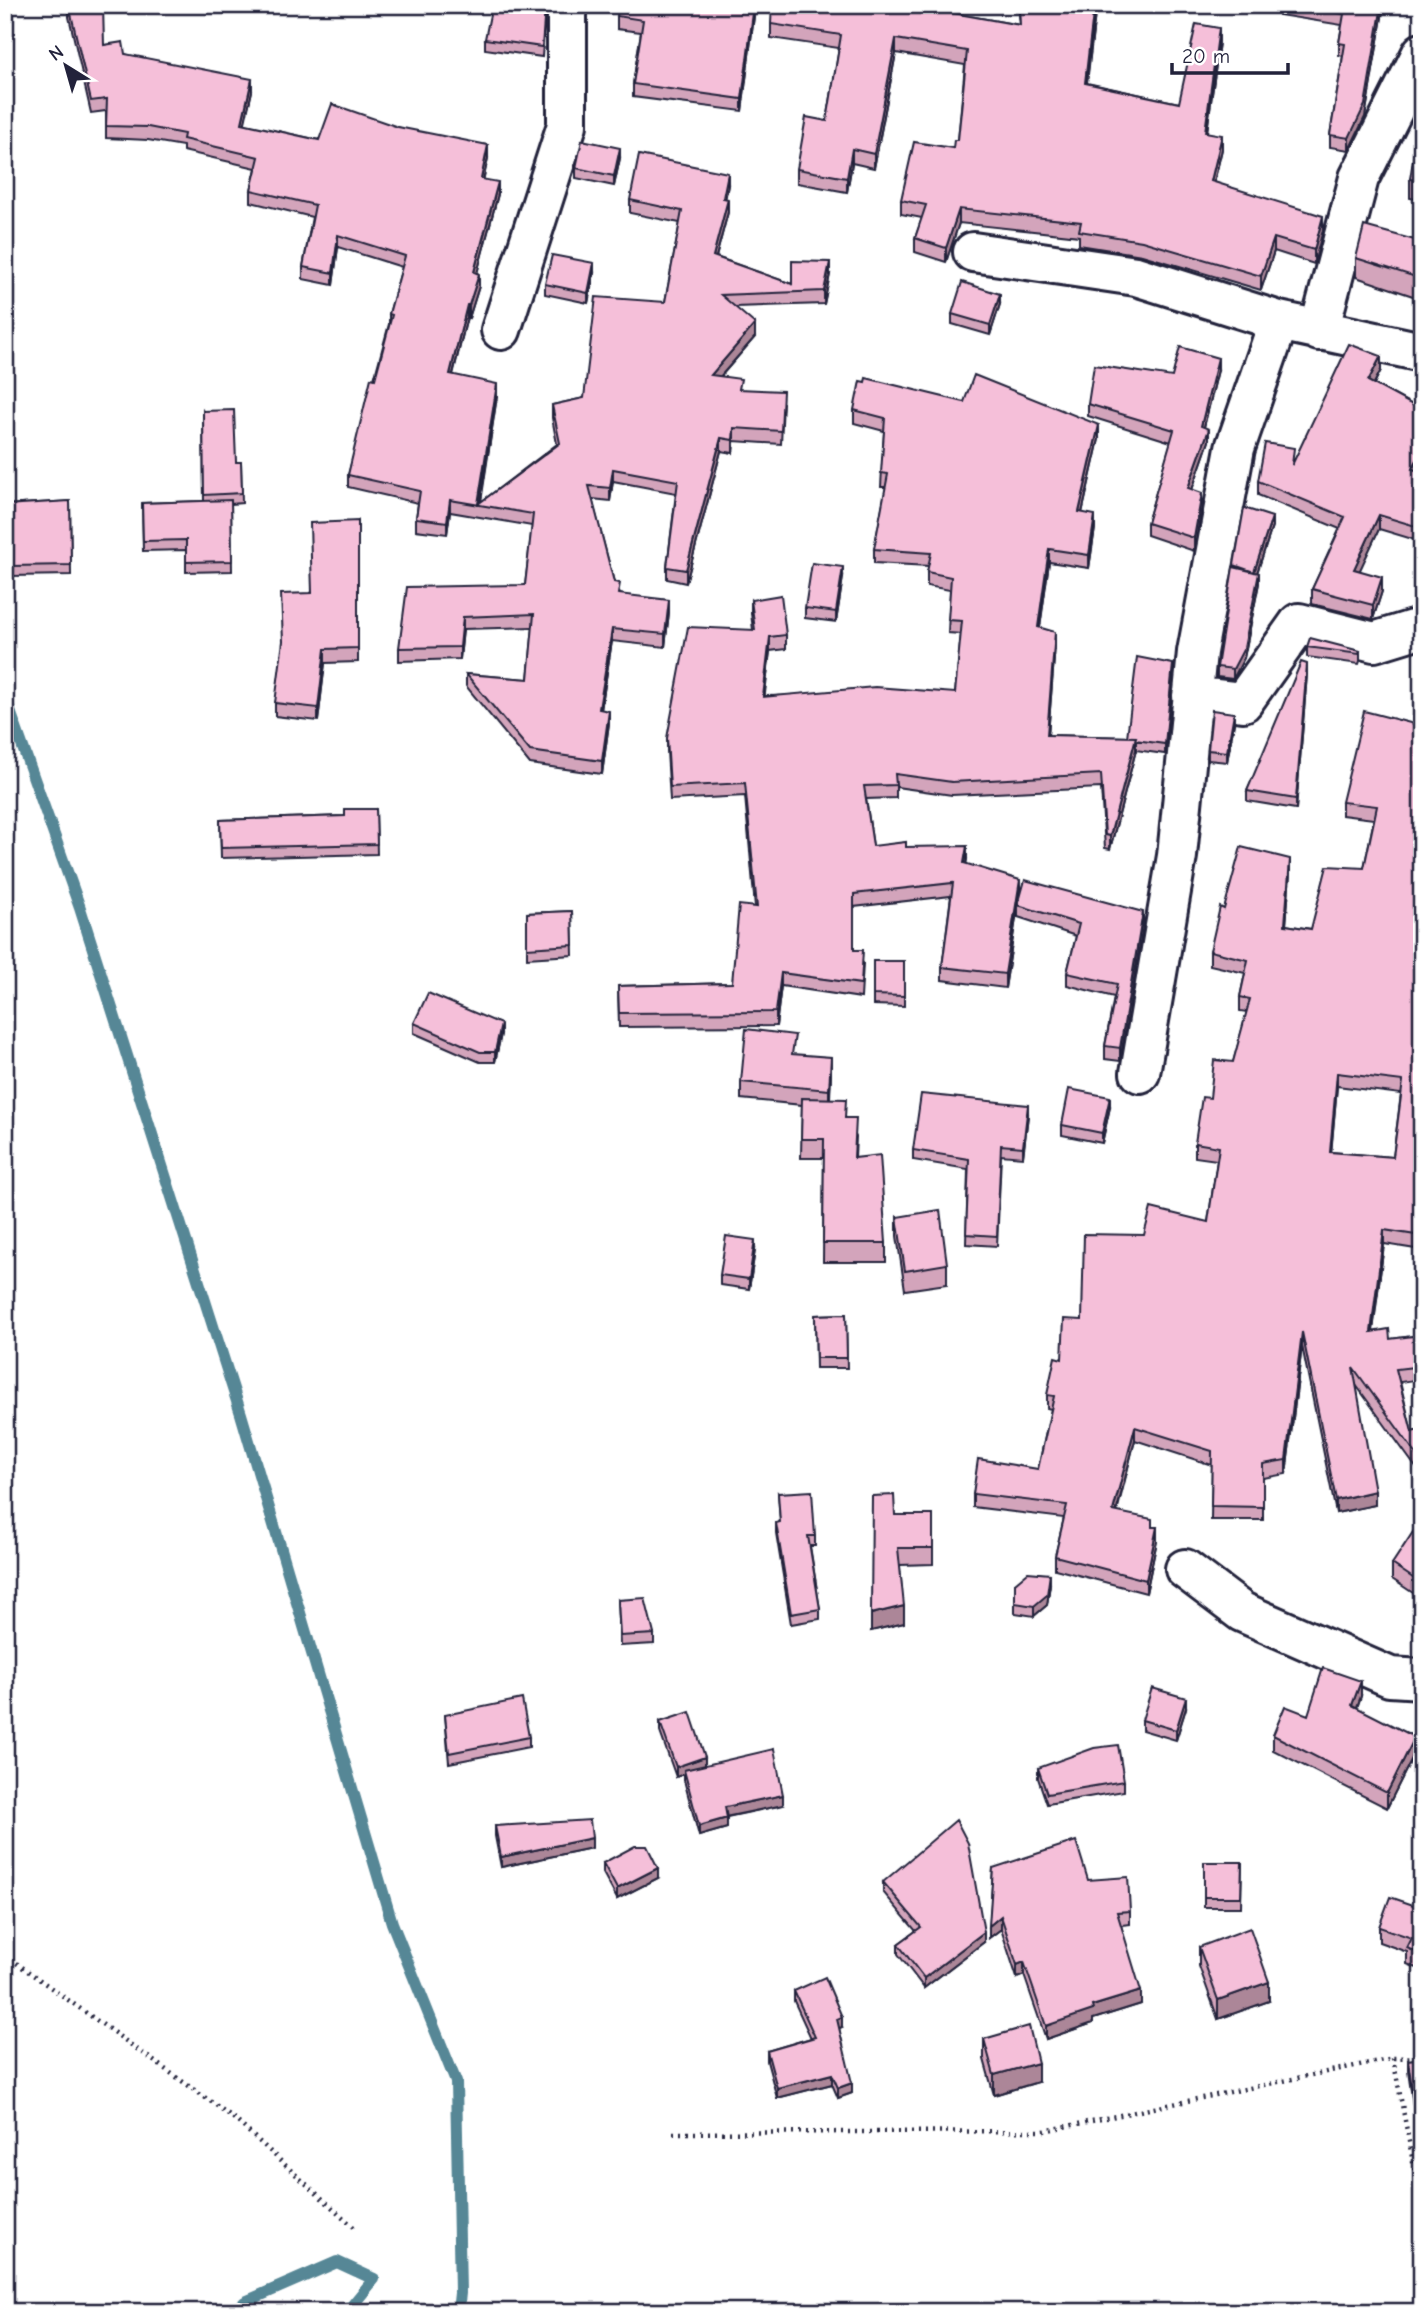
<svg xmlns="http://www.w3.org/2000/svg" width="1427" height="2317" font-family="'Comic Neue',sans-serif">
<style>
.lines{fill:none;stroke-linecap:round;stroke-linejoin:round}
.stream{stroke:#578796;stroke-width:12}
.minor-casing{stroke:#22223b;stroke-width:44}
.path{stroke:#22223b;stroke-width:4.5;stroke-dasharray:2 5;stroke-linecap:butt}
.minor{stroke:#fff;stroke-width:38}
.wall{fill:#d3a4bb;stroke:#22223b;stroke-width:2;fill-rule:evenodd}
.shaded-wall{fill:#ac8698;stroke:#22223b;stroke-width:2}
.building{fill:#f5bfd9;stroke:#22223b;stroke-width:2;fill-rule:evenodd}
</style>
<rect width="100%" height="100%" fill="#fff"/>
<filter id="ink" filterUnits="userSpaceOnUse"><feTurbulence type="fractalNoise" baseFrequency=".0143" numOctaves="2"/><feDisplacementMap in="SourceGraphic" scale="14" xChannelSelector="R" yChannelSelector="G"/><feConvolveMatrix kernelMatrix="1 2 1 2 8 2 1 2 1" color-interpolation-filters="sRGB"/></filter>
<g filter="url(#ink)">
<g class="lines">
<path class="stream" d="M5 697 80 908 241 1414 392 1923 456 2082 460 2293 458 2312
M234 2312 245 2302 337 2262 374 2279 347 2312"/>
<g class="minor-casing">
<path id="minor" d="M973 252 1136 276 1279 321 1422 352
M501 330 567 125V5
M1319 331 1359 178 1422 53
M1192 696 1243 702 1299 623 1374 642 1413 630H1422
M1140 1073 1177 856 1197 652 1235 448 1279 321
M1185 1569 1242 1612 1390 1677 1422 1679"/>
</g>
<path class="path" d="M5 1955 231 2116 356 2229
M1393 2058 1422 2209
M673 2133 1044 2131 1393 2058 1422 2057"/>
<use href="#minor" class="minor"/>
</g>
<path class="wall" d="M69 5 104 45 125 54 252 91 244 124 319 140 398 127 488 158 483 180 498 194 477 273 479 286 469 318 467 317 453 375 497 396 481 502 557 444 552 418V405L584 398 665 302 680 223 630 213V200L728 185 725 199 728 212 716 257 792 284 830 274 824 304 735 307 755 337 721 376 741 390 783 403 781 444 734 441 733 453 721 451 686 583 667 579V567L676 493 613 481 610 501 592 499 614 582 620 594 669 612 665 647 612 641 601 710 609 723 602 774 530 764 466 686V674L528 679 533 627 463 629 460 659 399 661V648L525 585 532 526 450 512 447 534 416 530V518L418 503 348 487V475L389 324V314L402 267 338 247 333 285 303 279V267L312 217 251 202V190L256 168 183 151V146L148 140 106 138V111L91 113 69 17Z
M1018 5H1096L1087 83 1179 103 1219 42 1207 132 1222 149 1214 182 1323 230 1314 264 1274 251 1261 290 1142 255 1079 245V236L959 223 946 262 915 252V238L922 218 901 214V200L953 148 958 140 965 65 896 53 874 168 852 163 847 192 797 183V169L827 121 839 48 771 38V24L953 13 1020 25Z
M1279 5H1395L1394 7 1384 5 1365 117 1349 150 1330 147V135L1343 56 1339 55V43L1342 25 1279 15Z
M545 16 542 57 485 49V39Z
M617 16H754L742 111 633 97V84L641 32 617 29Z
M1422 150V200L1410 198V179Z
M620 158 614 186 576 178V168Z
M1422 242V299L1356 277V258Z
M594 273 588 303 545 294V284Z
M1000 304 990 335 952 324V314Z
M1218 370 1204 427 1209 441 1192 490 1202 505 1194 551 1147 535V523L1171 442 1088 416V404L1172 377Z
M1381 370 1374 384 1422 410V465L1418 471 1422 472V542L1379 529 1359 570 1382 591 1373 619 1312 604V589L1340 529 1258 495V481L1294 462Z
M854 410 1099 439 1082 513 1095 528 1089 568 1049 562 1040 628 1055 645 1048 735 1127 737 1173 674 1165 754 1136 750 1110 849 1105 848 1101 788 952 795 896 787V798L866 799 873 846 906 847 967 859 966 864 1020 893 1005 988 942 980V967L951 896 854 907V950L863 963 861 998 781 986 776 1026 619 1027 618 986 732 983 755 907 745 796 670 800 667 751V738L753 630 751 613V600L786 635V649L770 651 764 696 955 693 961 634 948 633 950 590 927 586V572L929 566 874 563V549L886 487H881L884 431 854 423Z
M203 411 236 462H241L242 503 231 504 232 571 186 572V550L143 551 142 503 204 501Z
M70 501 71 575 10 576V547H5V505Z
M358 521V662L325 663 318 721 275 716V703L311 593Z
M1272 527 1257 573 1259 583 1244 658 1233 679 1217 677V667L1234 565Z
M843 577 836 622 805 618V608Z
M1307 647 1360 651V661L1359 664 1307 657Z
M1307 674 1296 809 1247 801V791Z
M1234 723 1227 762 1208 760V750Z
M1422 726V1250L1384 1244 1373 1331 1390 1339 1422 1335V1379L1400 1382 1412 1432 1422 1429V1476L1356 1385 1375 1505 1336 1513 1302 1346 1286 1474 1263 1478V1520H1211L1212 1465 1135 1440 1117 1512 1152 1527 1157 1541 1146 1593 1055 1569V1556L1064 1518 973 1507V1494L1038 1469 1051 1409 1047 1408V1395L1062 1359 1082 1320 1144 1235 1208 1222 1217 1160 1195 1157V1143L1210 1098 1233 1062 1247 1012 1240 1011V997L1245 973 1210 965V951L1224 909 1290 873 1286 925 1311 929 1364 868 1374 819 1342 815V802ZM1337 1086 1401 1094 1393 1157 1331 1152Z
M376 809 377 854 221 858 220 820 345 816Z
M1018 905 1143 925 1120 1061 1105 1059V1046L1114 997 1067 985V973L1076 936 1018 917Z
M572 911 573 955 527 958V913Z
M873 961H904V1006L873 1005Z
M414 1023 501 1034 495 1062H480L414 1033Z
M831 1074 830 1098 846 1118 856 1137 855 1158 886 1243V1262H823L824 1158H801L802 1105 741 1099V1082Z
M1110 1107 1102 1143 1062 1135V1125Z
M1028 1115 1023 1157 1001 1155 997 1246 966 1244 968 1169 913 1160V1150Z
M897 1217 947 1264V1284L905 1290 897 1236Z
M755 1250 749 1289 720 1285V1275Z
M846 1314 847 1368H816L815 1315Z
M778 1493 815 1536V1546H810L820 1609V1619L791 1624 776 1533V1523L780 1522Z
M895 1515H933V1564L900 1565 904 1623 871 1631Z
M1422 1538V1599L1392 1579V1564Z
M1015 1583 1050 1584 1047 1605 1034 1616 1015 1613Z
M618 1600 654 1634V1644L620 1646Z
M1361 1696 1357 1708 1415 1752 1387 1808 1273 1750V1735L1308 1715Z
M1186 1708 1176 1740 1142 1730V1720Z
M445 1715 529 1737V1747L449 1763Z
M660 1722 705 1765 783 1805 727 1817V1828L699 1836 684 1780V1774L676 1777 660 1732Z
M1038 1768 1124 1781V1791L1047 1804 1038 1778Z
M495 1826 592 1848 501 1867 495 1836Z
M1204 1862H1242L1241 1907H1204Z
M603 1863 658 1878 617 1899 603 1873Z
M993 1868 1088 1880 1130 1911V1924L1121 1925 1141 2004 1093 2019V2023L1046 2039 1024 1975 1017 1978 1001 1929 989 1938Z
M883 1882 984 1942 924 1988 898 1954V1944L916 1931 883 1892Z
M1422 1908V1970L1407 1964V1952L1379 1942V1927Z
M1199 1947 1269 2001 1218 2019 1199 1966Z
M794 1991 842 2027 839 2028 852 2093 838 2098 832 2084 777 2098 767 2061V2051L811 2038 794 2001Z
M984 2039 1038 2082 994 2095 984 2059Z
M1422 2058V2103L1413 2105 1408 2070V2060Z"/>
<path class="shaded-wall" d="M754 5V16L742 111V99Z
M1094 5H1096L1085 97V83Z
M1382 5H1384L1365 117 1349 150V138Z
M1219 28V42L1205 146V132Z
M896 39V53L874 168V154Z
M252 79V91L242 136V123Z
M1222 135V149L1211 195V181Z
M488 145V158L481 191V179Z
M620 148V158L614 186V176Z
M852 149V163L847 192V178Z
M728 173V185L723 210V198Z
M498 182V194L474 285V272Z
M728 199V212L713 268V256Z
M959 209V223L946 262V248Z
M1323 216V230L1314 264V250Z
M338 235V247L333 285V273Z
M1274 238V251L1261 290V276Z
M830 262V274L824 304V291Z
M594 263V273L588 303V293Z
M479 274V286L469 318V305Z
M1000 294V304L990 335V325Z
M467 305V317L450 386V374Z
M755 324V337L711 387V375Z
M1381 356V370L1368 395V381Z
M1218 358V370L1201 439V426Z
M497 384V396L480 505H478Z
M1099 425V439L1079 526V512Z
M734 428V441L733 453V440Z
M1209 429V441L1188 501V488Z
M721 438V451L686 583V570Z
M1422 451V465L1412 483V469Z
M613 469V481L610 501V488Z
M1202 493V505L1194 551V538Z
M450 500V512L447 534V522Z
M1095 515V528L1089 568V555Z
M1379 515V529L1354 583V569Z
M1272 517V527L1254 582V572Z
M1049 549V562L1038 640V627Z
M843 567V577L836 622V612Z
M1259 573V583L1244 658 1233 679V669Z
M1382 577V591L1373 619V605Z
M669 600V612L665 647V634Z
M463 617V629L460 659V647Z
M612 629V641L599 722V709Z
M1055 632V645L1047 748V735Z
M770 637V651L763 710V697Z
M325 649V663L318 721V708Z
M1173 664V674L1165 754V744Z
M1307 664V674L1296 809V799Z
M609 711V723L602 774V761Z
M1234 713V723L1227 762V752Z
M1136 737V750L1110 849V836Z
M967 846V859L964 876V863Z
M1290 859V873L1285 938V925Z
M1020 880V893L1005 988V974Z
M1143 912V925L1120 1061V1048Z
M781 973V986L776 1026V1012Z
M501 1024V1034L495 1062V1052Z
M831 1057V1074L829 1108V1090Z
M1337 1073V1086L1330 1166V1152Z
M1110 1097V1107L1102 1143V1133Z
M1028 1105V1115L1023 1157V1147Z
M1384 1230V1244L1371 1345V1332Z
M755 1240V1250L749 1289V1279Z
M1302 1332V1346L1286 1474V1460Z
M1135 1427V1440L1113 1525V1511Z
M1375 1491V1505L1336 1513V1500Z
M1157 1527V1541L1146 1593V1580Z
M1050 1574V1584L1047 1605 1034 1616V1606Z
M904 1606V1623L871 1631V1614Z
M1361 1681V1696L1352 1720V1705Z
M1186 1698V1708L1176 1740V1730Z
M1415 1737V1752L1387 1808V1793Z
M705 1757V1767L684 1770V1774L676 1777V1767Z
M783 1795V1805L725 1817V1807Z
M727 1818V1828L699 1836V1826Z
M592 1838V1848L501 1867V1857Z
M658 1868V1878L617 1899V1889Z
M1001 1916V1929L989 1938V1926Z
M984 1932V1942L924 1988V1978Z
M1024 1962V1975L1017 1978V1965Z
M1269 1982V2001L1218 2019V2000Z
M1141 1991V2004L1093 2019V2023L1046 2039V2026L1092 2006Z
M842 2017V2027L837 2029V2019Z
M1038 2063V2082L994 2095V2075Z
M832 2074V2084L777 2098V2088Z
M852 2083V2093L838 2098V2088Z"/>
<path class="building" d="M69 5H103L104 45 123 42 125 54 252 79 242 123 319 140 332 104 398 127 488 145 481 179 498 182 474 272 479 274 469 305H467L450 374 497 384 478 504 560 443 552 405 584 398 596 297 665 302 682 211 630 200 639 155 728 173 723 198 728 199 713 256 792 284V261L830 262 824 291 721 295 755 324 711 375 741 379 739 389 783 391 781 431 734 428 733 440 721 438 686 570 667 567 678 481 613 469 610 488 589 486 614 582 620 583 618 594 669 600 665 634 612 629 599 709 609 711 602 761 530 751 466 674 528 679 534 614 463 617 460 647 399 648 407 587 525 585 533 514 450 500 447 522 416 518 420 491 348 475 371 378 375 379 392 315 389 314 405 256 338 235 333 273 303 267 315 205 251 190 259 157 183 139 184 134 148 127 106 126 107 99 91 101Z
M492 5H533L545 6 542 47 485 39Z
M619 5H754L742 99 633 84 643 20 617 16Z
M772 5H923L953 13 1020 25 1019 5H1094L1085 83 1179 103 1196 24 1219 28 1205 132 1222 135 1211 181 1323 216 1314 250 1274 238 1261 276 1142 241 1079 231 1081 222 959 209 946 248 915 238 926 205 901 200 914 142 953 148 954 140H958L967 51 896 39 874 154 852 149 847 178 797 169 806 117 827 121 841 35 771 24Z
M1294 5H1382L1365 105 1349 138 1330 135 1345 44 1339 43 1344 14Z
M582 140 620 148 614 176 576 168Z
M1415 148 1422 150V181L1410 179Z
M1364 226 1422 242V279L1356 258Z
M552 255 594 263 588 293 545 284Z
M962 282 1000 294 990 325 952 314Z
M1349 344 1381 356 1368 381 1422 410V432L1418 439 1422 441V451L1412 469 1422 472V528L1379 515 1354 569 1382 577 1373 605 1312 589 1345 517 1258 481 1265 443 1294 448 1292 465Z
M1180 347 1218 358 1201 426 1209 429 1188 488 1202 493 1194 538 1147 523 1174 430 1088 404 1094 365 1172 377Z
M974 375 1099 425 1079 512 1095 515 1089 555 1049 549 1038 627 1055 632 1047 735 1136 737 1110 836 1105 835 1101 774 952 782 895 774 896 785 864 786 873 846 906 842V847L967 846 964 863 1020 880 1005 974 942 967 953 883 854 894V950H863L861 984 781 973 776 1012 619 1013 618 986 732 983 739 905 757 907 745 783 670 787 667 738 688 627 755 630 751 600 781 595 786 635 770 637 763 697 875 687 955 693 962 621 948 620 951 577 927 572 931 553 874 549 888 474 881 473 885 418 854 410 860 381 865 382 866 378 964 402Z
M234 410 236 462H241L242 493 204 495 203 411Z
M231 500 232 561 186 562V540L143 541 142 503Z
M70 501 71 565 10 566V537H5V505Z
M1244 508 1272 517 1254 572 1234 565Z
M358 521V648L325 649 318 708 275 703 283 641 281 594 312 593 310 523Z
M812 563 843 567 836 612 805 608Z
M1233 567 1259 573 1244 648 1233 669 1217 667Z
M1310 638 1360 651 1359 654 1307 647Z
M1137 657 1173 664 1165 744 1135 740 1136 737H1127Z
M1301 662 1307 664 1296 799 1247 791Z
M1212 710 1234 713 1227 752 1208 750Z
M1364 711 1422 726V1236L1384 1230 1371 1332 1389 1329 1390 1339 1422 1335V1366L1396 1369 1412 1432 1422 1429V1462L1353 1367 1375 1491 1336 1500 1302 1332 1286 1460 1263 1464V1507L1211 1506 1212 1451 1135 1427 1113 1511 1152 1519V1527H1157L1146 1580 1055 1556 1067 1505 973 1494 978 1459 1038 1469 1054 1396 1047 1395 1055 1357 1062 1359 1064 1319 1082 1320 1084 1234 1144 1235 1151 1208 1208 1222 1219 1147 1195 1143 1202 1097 1210 1098 1214 1060 1233 1062 1250 999 1240 997 1248 960 1210 951 1220 907 1224 909 1241 847 1290 859 1285 925 1311 929 1327 866 1364 868 1377 806 1342 802ZM1337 1073 1403 1081 1393 1157 1330 1152Z
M345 809H376L377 844 221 848 220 820 345 816Z
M1025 880 1143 912 1120 1048 1105 1046 1117 984 1067 973 1079 924 1018 905Z
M572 911 573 945 527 948V913Z
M873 961H904V996L873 995Z
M428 993 501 1024 495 1052H480L414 1023Z
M746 1029 795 1035 792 1054 831 1057 829 1090 741 1082Z
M1069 1089 1110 1097 1102 1133 1062 1125Z
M921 1094 1028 1105 1023 1147 1001 1145 997 1236 966 1234 969 1159 913 1150Z
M802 1098 846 1099 845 1118H856L854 1158 880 1155 886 1243H823L824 1139H801Z
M940 1210 947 1264 905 1271 897 1217Z
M726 1236 755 1240 749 1279 720 1275Z
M846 1314 847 1358H816L815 1315Z
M812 1491 815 1536H808L820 1609 791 1614 776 1523 780 1522 778 1493Z
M894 1495 895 1515H933V1548H898L904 1606 871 1614 872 1496Z
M1413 1532 1422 1538V1584L1392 1564Z
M1028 1572 1050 1574 1047 1595 1034 1606 1015 1603V1583Z
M645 1598 654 1634 620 1636 618 1600Z
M1323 1668 1361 1681 1352 1705 1415 1737 1387 1793 1273 1735 1285 1706 1308 1715Z
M1152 1688 1186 1698 1176 1730 1142 1720Z
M522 1699 529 1737 449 1753 445 1715Z
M690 1712 705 1757 676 1767 660 1722Z
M1118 1745 1124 1781 1047 1794 1038 1768 1094 1748Z
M774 1749 783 1795 725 1807 727 1818 699 1826 684 1770Z
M590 1820 592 1838 501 1857 495 1826Z
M956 1820 968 1843 984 1932 924 1978 898 1944 921 1927 883 1882Z
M1076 1841 1088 1880 1128 1877 1130 1911 1117 1912 1141 1991 1092 2006 1093 2010 1046 2026 1024 1962 1017 1965 1001 1916 989 1926 993 1868Z
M635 1846H647L658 1868 617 1889 603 1863Z
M1204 1862H1242L1241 1897H1204Z
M1390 1897 1422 1908V1955L1407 1948 1412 1938 1379 1927Z
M1250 1928 1269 1982 1218 2000 1199 1947Z
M825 1977 842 2017 837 2019 852 2083 838 2088 832 2074 777 2088 767 2051 815 2037 794 1991Z
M1029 2026 1038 2063 994 2075 984 2039Z
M1422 2058V2093L1413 2095 1408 2060Z"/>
</g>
<rect width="1427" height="2317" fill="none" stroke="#fff" stroke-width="28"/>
<rect x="14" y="14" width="1399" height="2289" fill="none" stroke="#22223b" stroke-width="2.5" filter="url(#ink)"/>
<g transform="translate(66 66) rotate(323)" stroke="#ffffff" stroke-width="5" paint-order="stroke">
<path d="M0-5L12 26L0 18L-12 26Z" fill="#22223b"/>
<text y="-10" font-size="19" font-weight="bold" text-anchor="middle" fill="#22223b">N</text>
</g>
<path d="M1172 63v10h116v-10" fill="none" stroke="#22223b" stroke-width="3.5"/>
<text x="1182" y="63" font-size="21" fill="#22223b" stroke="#ffffff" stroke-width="5" paint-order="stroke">20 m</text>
</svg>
